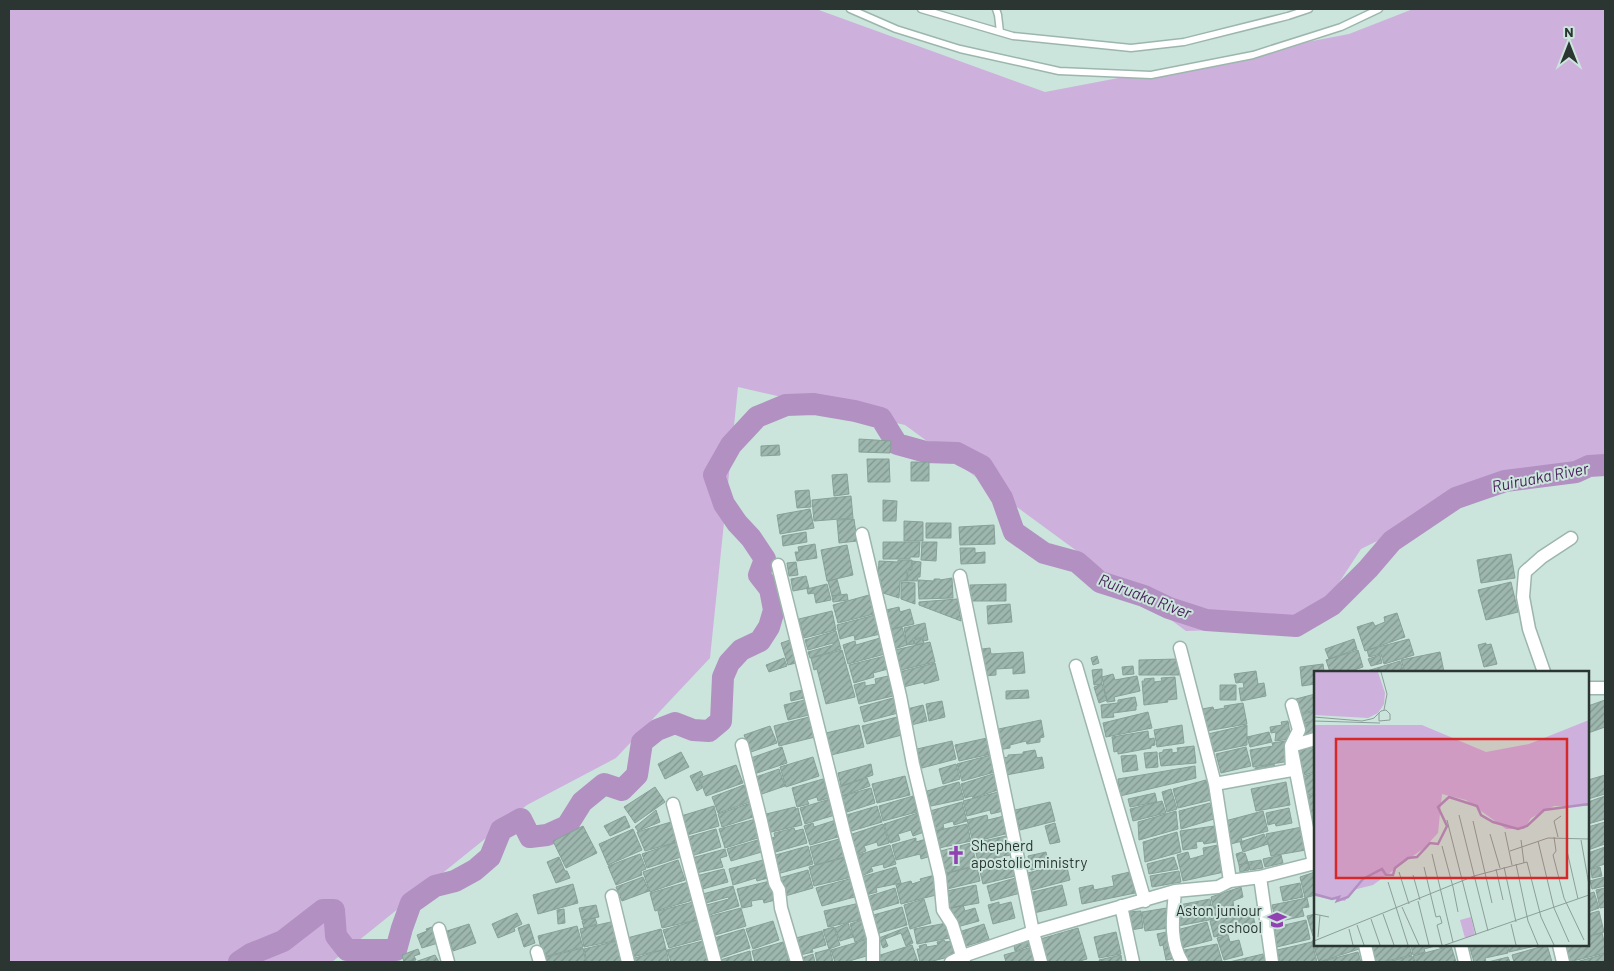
<svg xmlns="http://www.w3.org/2000/svg" width="1614" height="971" font-family="Barlow,sans-serif">
<style>
.grass{fill:#ceb0dd}
.lines{fill:none;stroke-linecap:round;stroke-linejoin:round}
.river{stroke:#b290c1;stroke-width:22}
.building{fill:url(#building-hatch);stroke:#88a198}
.lane-casing{stroke:#9cb6ad;stroke-width:9}
.street-casing{stroke:#9cb6ad;stroke-width:15}
.lane{stroke:#fff;stroke-width:6}
.street{stroke:#fff;stroke-width:12}
.labels{text-anchor:middle;stroke-width:4;stroke-linejoin:round;paint-order:stroke}
.poi-label{font-size:15px;fill:#2b3632;stroke:#cbe5dc;text-anchor:start}
.water-label{font-size:16px;font-style:italic;fill:#481d59;stroke:#cbe5dc}
.inset-river{fill:none;stroke:#b290c1;stroke-width:2.5}
.inset-road{fill:none;stroke:#8b9f98;stroke-width:1}
.view{fill:#d62828;fill-opacity:0.15;stroke:#d62828;stroke-width:2.5}
.inset-edge{fill:none;stroke:#2b3632;stroke-width:2.5}
</style>
<defs>
<pattern id="building-hatch" width="6" height="6" patternUnits="userSpaceOnUse" patternTransform="scale(1.25)"><rect width="6" height="6" fill="#9db7ae"/><path d="M-1 1l2-2M0 6l6-6M5 7l2-2" fill="none" stroke="#80968e"/></pattern>
</defs>
<rect width="100%" height="100%" fill="#cbe5dc"/>
<path class="grass" d="M9 9H816L1045 92 1349 34 1413 9H1605V467L1525 468 1361 549 1310 627 1186 631 905 425 738 387 710 658 616 758 527 805 332 962H9Z"/>
<g class="lines">
<path class="river" d="M239 962 251 954 283 941 323 910H334L336 936 347 950H396L402 928 411 903 435 886 455 881 475 870 490 857 501 830 521 819 530 837 547 835 567 826 582 802 604 784 622 790 637 775 642 742 657 730 675 723 693 730 709 731 721 721 723 677 729 663 741 650 760 641 769 627 774 610 770 589 759 575 765 559 751 538 737 523 724 504 714 475 731 445 757 417 786 405 814 404 855 411 881 418 897 444 926 452 957 453 982 466 1002 498 1014 532 1044 553 1077 562 1100 582 1144 596 1169 608 1206 620 1296 626 1332 605 1368 569 1392 541 1456 498 1505 481 1576 472 1589 466 1605 465"/>
</g>
<path class="building" d="M859 439 891 441 890 453 859 452Z
M779 445 780 455 761 456V446Z
M867 459H889L890 482H868Z
M911 462H929V481H911Z
M847 474 849 494 834 496 832 475Z
M809 490 811 507 797 508 795 491Z
M851 496 853 518 814 521 812 500Z
M883 500 897 501 896 521H883Z
M810 509 814 528 780 534 777 515Z
M854 519 857 541 839 543 837 520Z
M904 521 923 522V541H904Z
M926 523H951V538H926Z
M994 525 995 544 960 545 959 527Z
M806 532 807 542 783 546 782 536Z
M883 542H920L919 557H910V559H883Z
M922 542H937L936 561 921 560Z
M815 544 817 558 797 561 795 552H799L798 547Z
M847 545 853 575 827 581 821 550Z
M960 548H975V553L985 552V563L961 564Z
M1511 554 1515 578 1481 583 1477 560Z
M898 560H912L911 570 907 569V581H900L899 598 883 593 881 581 878 577 879 561 898 562Z
M912 561 921 562 920 577H918L917 581H907L908 570H912Z
M796 562 798 575 789 576 787 563Z
M806 576 809 588 793 591 791 579Z
M952 578 953 598 919 599 918 580 934 581V579H940V580Z
M837 579 841 594 832 596 828 581Z
M901 582 915 583V604L901 599Z
M1511 582 1518 612 1486 620 1478 590Z
M827 584 831 600 816 603 814 593 808 594 807 589Z
M1006 584V601H970V585Z
M847 594 848 600 833 602 832 596Z
M869 595 874 614 838 623 833 605Z
M957 599 961 621 919 605V602Z
M1010 604 1012 622 988 624 987 606Z
M899 607 900 612 910 609 914 624 891 629 886 610Z
M832 611 836 630 804 638 799 619Z
M1397 613 1405 637 1365 651 1357 627 1373 622 1375 626 1385 622 1384 617Z
M875 615 880 634 855 640 854 635 840 639 837 625Z
M925 623 928 640 923 641V637L913 639 914 644 907 645 904 628Z
M902 627 907 645 894 649 889 630Z
M836 631 841 649 810 658 808 652 833 645V643L808 650 805 640Z
M880 638 885 654 848 664 843 645 855 641 856 645Z
M922 638 924 643 915 645 914 640Z
M793 639 800 662 788 665 781 643Z
M1354 639 1357 649 1329 659 1325 649Z
M1409 639 1414 655 1384 664 1381 654 1369 657 1367 650Z
M930 642 935 662 901 670 895 650Z
M1486 643V645L1491 644 1497 664 1484 667 1478 645Z
M990 648 991 654 1023 652 1025 673 1013 674V668L996 669V675L984 676 982 649Z
M842 650 855 697 826 704 817 669 814 670 811 658Z
M1358 650 1363 667 1351 671V672H1330L1326 660Z
M1440 652 1444 672H1405L1401 660Z
M1380 655 1382 663 1371 666 1368 659Z
M885 656 888 669 873 673 874 677 854 683 849 665Z
M1097 656 1099 663 1093 665 1091 658Z
M784 658 787 666 769 672 766 665Z
M1178 659 1179 675H1139V660Z
M1400 661 1404 672H1367V671Z
M935 663 939 680 924 684V682L903 687 899 672Z
M1323 664 1324 671 1326 672H1315V684L1302 686 1300 667Z
M1133 666 1134 674 1123 675 1122 667Z
M1102 669V684L1094 685 1092 670Z
M1256 671 1258 684 1264 683 1266 696 1241 701 1239 688H1244L1243 682 1236 683 1234 674Z
M1113 674 1115 680 1137 676 1140 691 1114 697 1115 701 1107 702 1102 677Z
M888 676 893 696 859 704 854 685 865 682V686L876 684 875 679Z
M1175 677 1177 699 1167 700 1168 702 1144 705 1142 681H1145L1144 679 1154 678V682L1162 681 1161 678Z
M1102 684 1107 700 1099 703 1094 687Z
M1220 685H1236V700H1220Z
M806 689 808 697 791 701 790 693Z
M1028 690 1029 698 1006 699V691Z
M1315 694V710L1299 714 1296 699Z
M1135 697 1137 706H1136V710L1113 713 1114 717 1102 718 1101 705 1118 703V700Z
M893 698 898 713 864 722 860 707Z
M809 699 813 714 788 720 784 705Z
M1605 700V727L1588 733V706Z
M942 701 945 717 929 721 926 704Z
M1243 703 1247 724 1206 731 1202 709 1213 707 1214 710 1225 708 1224 706Z
M923 705 927 721 911 725 907 709Z
M1315 711V720L1301 724 1299 715Z
M1148 712 1152 728 1106 737 1103 723Z
M809 717 815 737 779 746 774 726Z
M897 717 902 735 867 744 862 726Z
M1041 720 1044 737 1040 738V742L1027 744 1026 741 1010 745V748L998 750 994 730Z
M1288 721 1291 739 1275 741 1276 732 1271 733 1270 727 1282 725 1281 722Z
M1315 721V736L1304 738 1301 724Z
M859 725 864 747 827 756 822 734Z
M1182 725 1184 743 1157 747 1154 730Z
M1247 725V745L1213 752 1208 734Z
M770 726 777 743 751 752 744 735Z
M1148 731 1149 739 1154 738 1155 745 1151 746V748L1118 754V751L1114 752 1112 737Z
M1269 732 1272 742 1250 747 1247 737Z
M987 738 991 754 959 761 955 745Z
M952 741 956 759 922 768 917 749Z
M1286 741 1290 761 1253 767 1250 750 1273 746 1272 743Z
M1194 746 1196 763 1161 766 1159 753 1163 752V750L1172 749V753L1178 752 1177 748Z
M782 747 787 763 754 774 748 759Z
M1246 747 1251 766 1221 773 1216 754Z
M1315 747V772L1300 776 1293 752Z
M1035 750 1037 758 1042 757 1044 768 1006 775 1003 758 1008 757V755L1023 754V752Z
M681 752 689 767 665 779 658 764Z
M1157 752 1158 767 1146 768 1144 753Z
M991 755 995 772 962 781 957 764Z
M1136 755 1138 770 1123 772 1121 756Z
M813 757 819 776 786 787 780 767Z
M871 764 873 775 841 786 838 773Z
M956 764 960 779 943 784 939 769Z
M1274 764 1276 771 1256 775 1255 768Z
M736 765 743 783 706 796 699 778Z
M1195 766 1196 778 1120 796 1118 779Z
M779 769 785 786 759 795 753 778Z
M701 771 703 775 698 778 702 788 697 791 690 776Z
M1315 773V793L1304 796 1299 778Z
M993 774 998 790 973 798 972 796 965 798 961 784Z
M1605 775V794L1588 799V780Z
M905 776 910 795 877 803 872 784Z
M867 778 870 786 842 796 839 787Z
M823 779 829 798 818 801 817 797 807 800 809 804 797 807 792 788Z
M1206 780 1211 800 1178 808 1173 789Z
M959 782 964 799 931 806 927 791Z
M1286 782 1290 805 1256 811 1251 789Z
M744 785 750 802 718 813 712 797Z
M655 787 665 802 635 823 624 807Z
M871 788 875 803 847 812 842 796Z
M1171 789 1177 809 1167 812 1162 792Z
M998 792 1003 811 991 814 990 810 967 816 963 801Z
M1155 793 1157 802 1130 807 1128 799Z
M1315 794V820L1308 822 1302 798Z
M913 796 917 812 883 821 879 806Z
M1605 796V819L1588 824V802Z
M830 799 835 815 805 824 800 808Z
M1162 801 1166 813 1133 821 1130 809Z
M962 802 967 821 954 825 953 821 943 824 944 829 936 831 930 811Z
M1050 802 1055 821 1020 830 1015 810Z
M751 803 756 816 722 827 718 814Z
M1210 803 1214 819 1181 829 1179 811Z
M714 806 719 826 687 835 681 816Z
M877 806 882 822 848 832 843 816Z
M795 807 796 809 798 808 802 825 767 833 762 815Z
M1289 808 1292 823 1276 826 1275 823 1268 825 1266 813Z
M656 810 660 822 638 831 635 827Z
M1176 811 1178 829 1139 840 1138 822Z
M1263 811 1268 831 1241 838 1242 841 1231 844 1225 821Z
M918 813 924 832 913 836 911 830 898 834 900 840 890 843 884 824Z
M987 815 988 820 1004 816 1009 833 973 842 967 820Z
M625 816 630 827 610 836 604 826Z
M756 819 761 837 725 848 719 829Z
M836 820 841 836 810 845 804 826 813 823 814 827Z
M671 822 677 842 645 851 637 832Z
M1605 822V844L1588 850V827Z
M1055 823 1060 842 1050 844 1045 826Z
M883 824 889 843 878 846 877 842 864 846 866 851 853 856 846 836Z
M967 824 971 841 939 848 935 831Z
M583 826 597 853 566 868 553 841Z
M1214 826 1216 842 1204 844 1203 841 1196 842 1197 848 1183 850 1180 831Z
M1302 827 1306 850 1271 856 1266 834Z
M794 828 795 831 803 829 807 843 772 853 768 839 775 837 774 833Z
M633 829 642 850 608 865 599 844Z
M716 829 721 847 691 856 685 838Z
M1177 832 1181 852 1145 862 1143 842Z
M1264 834 1268 844 1243 852 1240 842Z
M1011 835 1015 854 978 862 974 843Z
M843 838 848 856 815 865 810 847Z
M916 838V842L926 839 931 856 921 859 920 854 896 860 892 845Z
M761 839 765 851 731 861 727 849Z
M677 842 681 857 647 868 642 854Z
M971 843 977 865 943 874 937 852Z
M890 845 896 864 884 868 883 864 871 867 873 871 861 876 855 856Z
M1218 845 1224 872 1183 881 1177 855 1188 852 1190 859 1204 855 1203 848Z
M808 846 813 864 777 874 772 856Z
M1605 847V864L1589 869 1588 853Z
M725 849 727 856 720 858 723 867 696 873 692 858Z
M1046 852 1049 866 1031 870 1028 856Z
M1242 852 1243 854 1245 853 1248 862 1239 865 1236 854Z
M640 854 646 869 641 871 642 875 616 885 608 866Z
M1281 855 1283 863 1265 867 1263 859Z
M559 857 565 871H567L570 878 556 883 547 862Z
M847 857 852 877 814 886 809 867Z
M1174 857 1178 869 1149 874 1147 864Z
M998 859 999 863 1015 859 1020 875 983 884 978 864Z
M678 860 685 880 650 892 643 872Z
M763 860 768 878 757 881 756 878 733 885 729 869Z
M1261 860 1263 868 1250 870 1248 862Z
M1066 863 1070 880 1032 890 1028 873Z
M1248 863 1249 870 1240 872 1239 865Z
M977 866 980 881 947 889 944 874Z
M896 867 901 883 876 888 877 892 866 895 861 877Z
M1600 867 1602 876 1592 878 1591 869Z
M724 869 728 882 699 890 696 876Z
M808 870 813 888 785 896 779 878Z
M1179 871 1181 882 1152 887 1150 876Z
M1130 872 1135 893 1082 904 1079 888 1093 885 1094 890 1114 886 1112 876Z
M1315 872V895L1305 898 1300 877Z
M935 875 940 894 901 904 896 885 911 881 912 884 921 881 920 879Z
M643 877 649 891 622 901 616 887Z
M1019 877 1024 892 991 901 987 886Z
M1605 877V886L1592 889 1590 881Z
M853 878 858 896 822 906 816 888Z
M770 881 775 900 764 903 763 899 751 901 752 906 742 908 737 889Z
M688 882 693 900 655 911 650 893Z
M1300 883 1303 897 1283 901 1280 887Z
M573 884 578 903 538 914 533 895Z
M976 885 979 903 945 909 942 892Z
M1062 885 1067 905 1034 913 1029 893Z
M733 886 739 906 706 916 703 906 729 899 728 897 702 904 699 895Z
M1241 887 1243 897 1233 901 1234 910 1215 916 1211 897Z
M895 888 899 903 871 911 867 897Z
M1605 888V907L1600 908 1596 890Z
M1594 892 1599 908 1588 912V894Z
M1307 898 1309 907 1302 908 1304 916 1276 922 1272 905Z
M924 899 931 923 910 929 904 905Z
M1210 899 1214 919 1178 926 1174 906Z
M697 901 701 919 662 928 658 911Z
M999 902V905L1011 902 1015 918 993 924 988 905Z
M860 903 864 919 828 927 824 911Z
M596 905 599 917 582 920 579 908Z
M963 905 965 911 975 908 979 921 957 927 951 908Z
M902 907 907 925 876 934 870 916Z
M741 908 746 926 712 936 707 917Z
M1167 908 1170 928 1145 931 1142 912Z
M564 909 565 923 558 924 557 910Z
M1141 911 1143 928 1130 930 1128 912Z
M1252 911 1256 928 1214 937 1210 921Z
M1599 911 1604 932 1588 936V914Z
M517 913 522 924 514 928 515 931 498 938 492 924Z
M1315 914V935L1313 936 1307 916Z
M595 918 597 924 584 928 582 921Z
M701 919 706 938 669 948 663 930Z
M862 920 868 938 855 942 850 924Z
M1306 920 1310 939 1277 947 1272 928Z
M615 921 619 940 584 947 580 929Z
M773 921 779 940 753 949 746 929Z
M1207 922 1212 940 1178 949 1173 931Z
M848 923 853 937 840 941 835 928Z
M947 923 950 938 917 944 914 929Z
M469 924 476 943 453 951 447 931Z
M529 924 535 943 524 947 518 928Z
M984 924 989 939 963 947 959 932Z
M435 926 441 942 422 948 417 935 427 931 426 929Z
M577 926 583 947 543 957 538 936Z
M834 927 840 945 829 949 823 930Z
M907 927 913 943 906 946 901 933 885 939 888 946 883 948 879 938Z
M1078 928 1087 959 1076 962H1044L1037 940Z
M661 929 666 949 632 957 627 938Z
M744 929 750 948 717 959 711 939Z
M822 931 826 945 812 949 813 952 800 955 796 938Z
M1171 931 1177 958 1166 960 1163 945 1160 946 1157 934Z
M1116 932 1121 954 1099 958 1094 937Z
M1602 933 1605 945V953L1569 962 1562 947 1570 945H1588V940L1591 939 1590 936Z
M1228 935 1230 942 1239 940 1243 955 1224 960 1217 938Z
M868 939 873 954 846 962H835L831 950Z
M621 940 626 959 616 962H587L584 949Z
M944 940 945 942 953 941 956 955 929 962H920L917 949H920L919 946 926 944 927 947 938 945 937 942Z
M1031 940 1033 945 1015 951 1014 945Z
M1315 940V945H1358L1359 949 1319 962 1312 941Z
M703 941 709 962H671L667 950Z
M783 942 789 962H755L752 951Z
M1312 942 1317 962H1280L1277 950Z
M1217 944 1222 961 1183 962 1179 951Z
M912 945 918 962H879L877 956Z
M1367 945H1409L1412 955 1382 962H1371Z
M1411 945H1451L1440 948 1439 945 1424 949 1425 952 1413 955Z
M1469 945H1506L1508 953 1485 958 1486 962H1474Z
M1507 945H1540L1509 952Z
M1547 945 1552 962H1514L1512 955Z
M1451 946 1456 962H1415L1413 956Z
M1032 947 1036 962H1006L1004 955Z
M583 948 586 962H547L546 957Z
M418 949 420 954 414 956 416 960 404 962 402 955Z
M666 949 669 962H629L628 960Z
M830 949 833 962H817L815 953Z
M750 951 752 962H718L717 961Z
M1358 952 1361 962H1323V961Z
M813 954 815 962H800L799 959Z
M1263 954 1265 962H1229Z
M1605 954V962H1576Z
M435 955 439 962H415Z
M1121 955 1122 962H1100L1099 960Z
M1412 956 1414 962H1386Z
M1508 957 1510 962H1488Z"/>
<g class="lines">
<g class="lane-casing">
<path id="lane" d="M850 9 896 29 960 49 1059 71 1151 75 1253 55 1341 27 1379 9
M921 9 1013 36 1131 48 1184 42 1288 16 1309 9
M996 9 998 15 1000 32"/>
</g>
<g class="street-casing">
<path id="street" d="M862 534 900 696 913 764 940 877 943 910 952 924 964 962
M778 565 844 832 873 938V962
M960 576 1033 932 1041 962
M1180 648 1215 784 1230 881
M1076 666 1145 901
M1544 672 1529 629 1523 597 1525 572 1542 557 1571 538
M1588 688H1605
M1292 705 1299 730 1291 746 1314 864
M742 745 761 821 775 883 779 890 781 908 797 962
M1215 784 1292 770 1291 746 1315 739
M673 804 715 962
M1260 877 1272 962
M1175 891C1173 916 1169 941 1182 962
M612 896 628 962
M1121 906 1133 962
M439 929 448 962
M1365 945 1369 962
M1461 945 1465 962
M1559 945 1563 962
M537 952 540 962
M951 962 963 956 1033 932 1175 891 1218 887 1230 881 1260 877 1315 863"/>
</g>
<use href="#lane" class="lane"/>
<use href="#street" class="street"/>
</g>
<defs>
<g id="church-bare" transform="scale(1.5)"><path d="M-1.2-6h2.4v3.5h3.3v2.4h-3.3V6h-2.4V-.1h-3.3v-2.4h3.3Z" fill="#9141b1" stroke="#cbe5dc" stroke-width="2.5" paint-order="stroke"/></g>
<g id="school-bare" transform="scale(1.5)"><path d="M0-5L7-2L0 1L-7-2ZM-4 1L0 2.5L4 1V4Q0 6-4 4Z" fill="#9141b1" stroke="#cbe5dc" stroke-width="2.5" paint-order="stroke"/></g>
</defs>
<g fill-rule="evenodd">
<use href="#church-bare" x="956" y="855"/>
<use href="#school-bare" x="1277" y="920"/>
</g>
<g class="labels">
<g class="poi-label">
<text x="971" y="851">Shepherd<tspan x="971" dy="17">apostolic ministry</tspan></text>
<text x="1262" y="916" text-anchor="end">Aston juniour<tspan x="1262" dy="17">school</tspan></text>
</g>
<g class="water-label">
<text transform="translate(1540 477) rotate(-11)" y="6">Ruiruaka River</text>
<text transform="translate(1145 596) rotate(21)" y="6">Ruiruaka River</text>
</g>
</g>
<g transform="translate(1314 671)">
<rect width="275" height="275" fill="#cbe5dc"/>
<path d="M0 1H64L71 22 70 33 64 42 54 47 0 44ZM275 49V135H240L217 147 210 158H192L152 129 128 123 124 162 110 177 59 214 39 219 31 230 0 225V54H108L172 81 215 73Z" fill="#ceb0dd"/>
<path d="M157 246 161 264 151 267 146 249Z" fill="#ceb0dd"/>
<path class="inset-river" d="M0 223 18 228 25 226 23 230 34 226 49 208 68 198 72 204H79L81 197 94 187 103 186 116 172 124 173 133 155 124 136 135 126 163 135 167 144 179 151 204 158 213 155 230 139 275 133"/>
<path class="inset-road" d="M67 1 73 23 70 39M0 46 48 50 57 48 60 47 67 40 72 39 76 43V49L65 50V42M0 50 66 52M145 144 174 260M133 149 162 264M159 150 178 232M191 161 198 194M176 163 186 197M240 166 242 180 239 184 250 227 270 269M244 166 240 150 247 145M253 167V180L264 228M207 169 210 192M267 169 275 214M224 170 240 237 255 271M128 175 139 216M196 180 234 167 275 168M118 183 139 271M202 193 214 250 224 274M110 196 122 246 126 245 128 252 123 254 128 274M190 196 202 251M182 198 189 229M85 201 95 233M99 204 106 229M74 211 94 274M139 216 144 241M104 230 115 274M88 236 105 274M0 243 15 246M69 243 80 274M57 248 66 274M197 253 202 274M43 254 50 274M35 258 39 274M4 266 6 244M0 270 160 205 213 191 227 246 240 274M131 274 275 224"/>
<path class="view" d="M22 68H253V207H22Z"/>
<rect width="275" height="275" class="inset-edge"/>
</g>
<rect width="1614" height="971" fill="none" stroke="#2b3632" stroke-width="20"/>
<g transform="translate(1569 45)" stroke="#cbe5dc" stroke-width="4" paint-order="stroke">
<path d="M0-4L9 19L0 12L-9 19Z" fill="#2b3632"/>
<text y="-8" font-size="14" font-weight="bold" text-anchor="middle" fill="#2b3632">N</text>
</g>
</svg>
